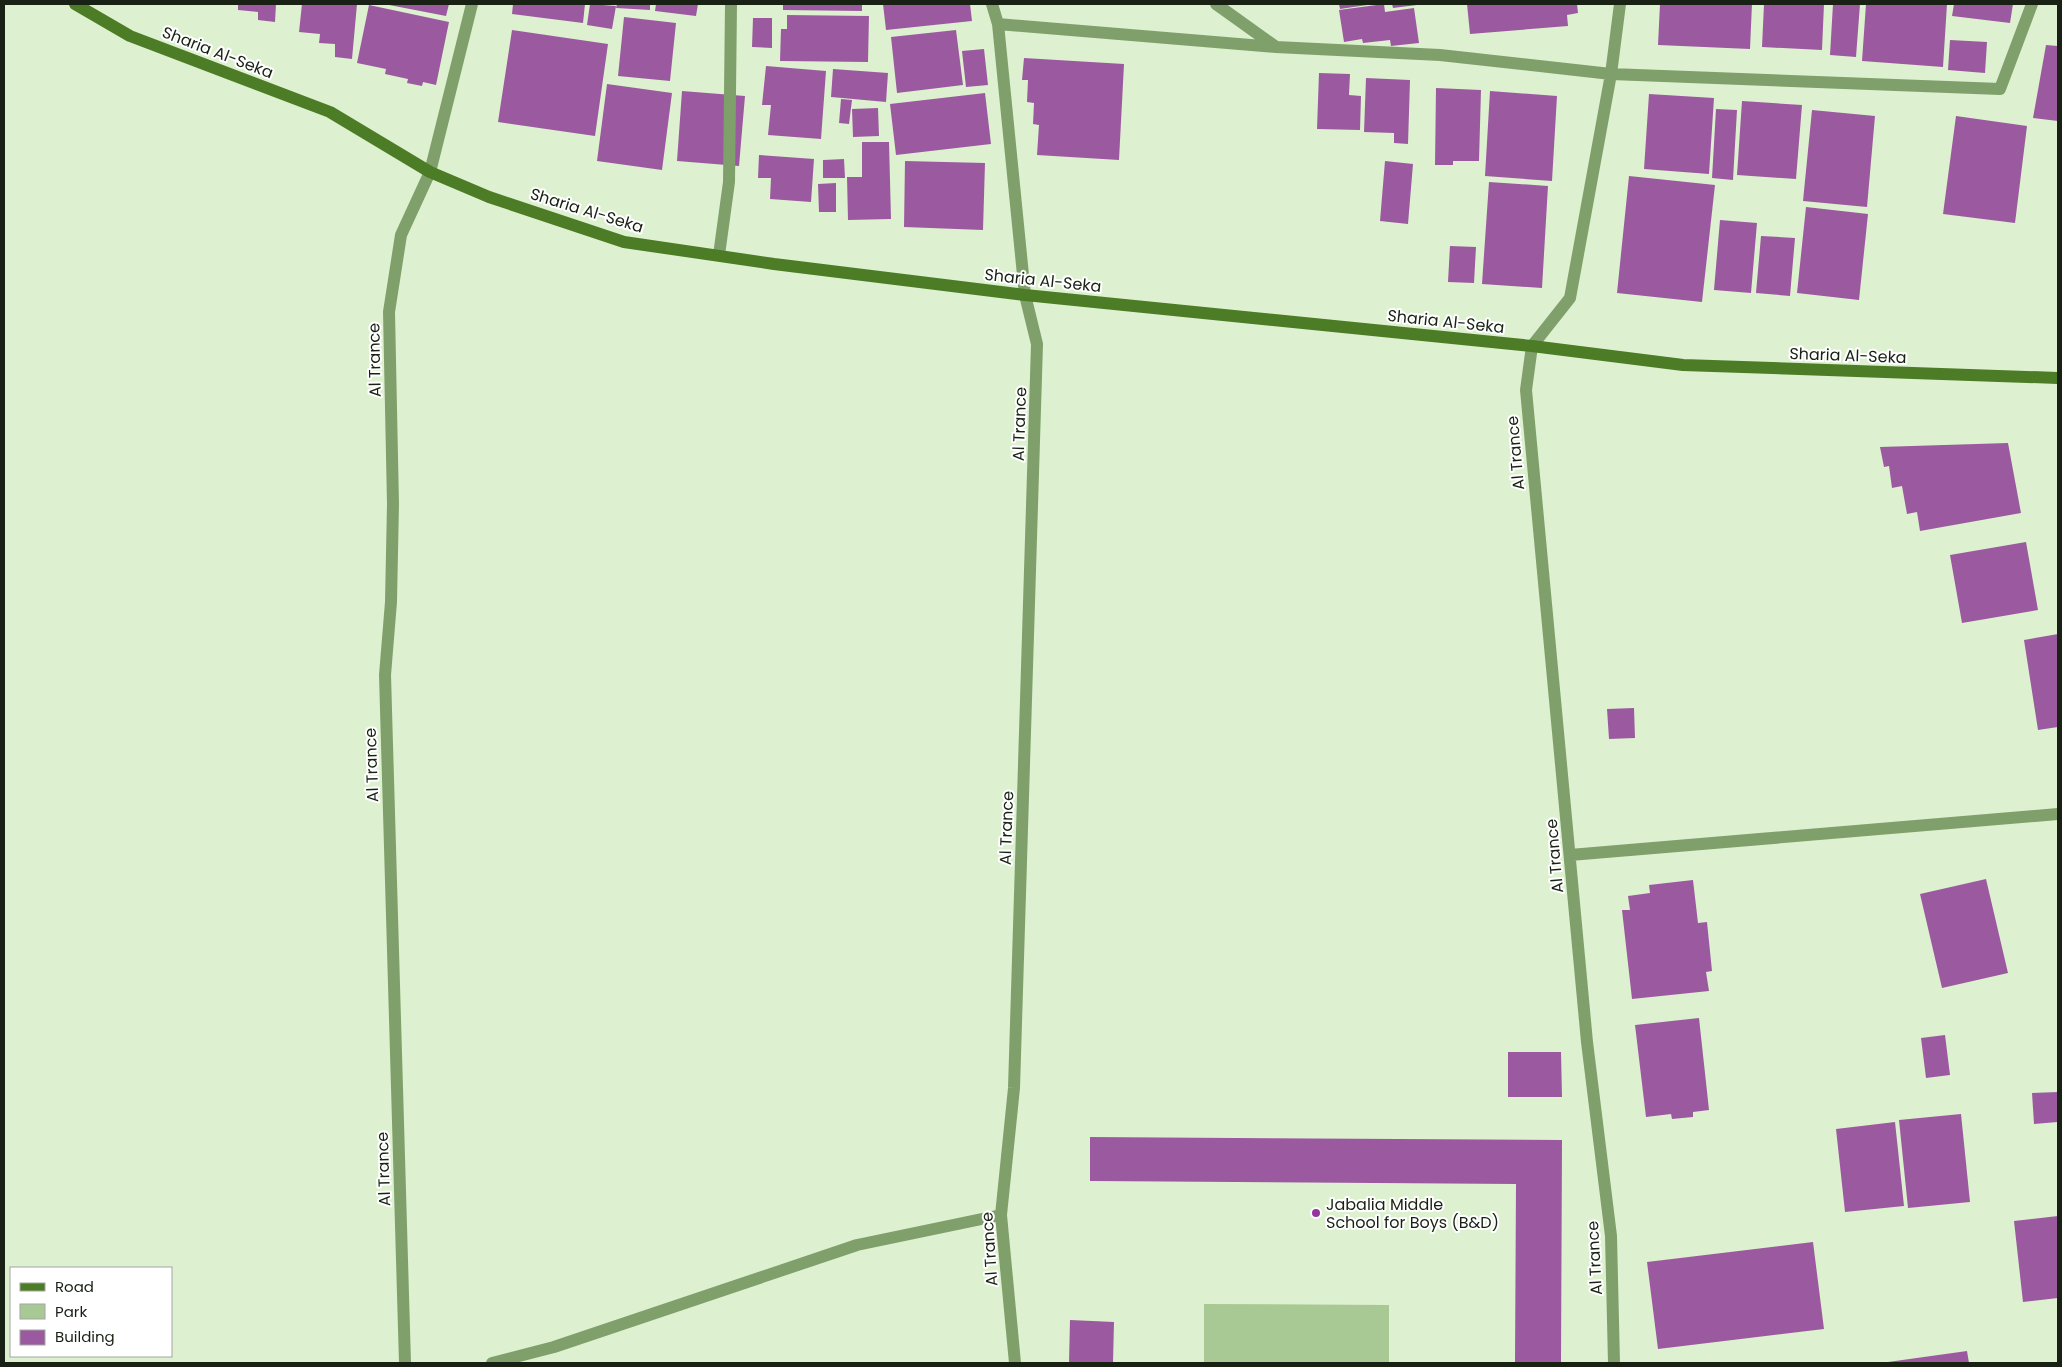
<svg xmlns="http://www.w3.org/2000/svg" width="2062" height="1367" font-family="Poppins,sans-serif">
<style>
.green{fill:#a9c994}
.building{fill:#9b5a9f}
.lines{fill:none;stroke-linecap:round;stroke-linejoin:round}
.street{stroke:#80a06b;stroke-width:12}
.secondary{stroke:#4d7c26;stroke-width:12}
.poi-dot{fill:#96359d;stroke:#fff;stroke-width:2}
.labels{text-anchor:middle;stroke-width:4;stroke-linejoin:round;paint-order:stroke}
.street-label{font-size:16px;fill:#192115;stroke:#fff}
.poi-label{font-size:16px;fill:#192115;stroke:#fff;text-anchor:start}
</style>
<rect width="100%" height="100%" fill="#ddf1d0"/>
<path class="green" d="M1204 1304 1389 1305V1363H1204Z"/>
<path class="building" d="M238 4H276L275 22 258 20V12L238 10Z
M302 4H357L352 59 335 57V44L319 43 320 34 299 32Z
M384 4H449L446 16Z
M513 4H585L583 23 512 14Z
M590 4 616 6 612 29 587 25Z
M617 4H650V10L616 8Z
M656 4H698L696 16 655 11Z
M783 4H862V11L783 10Z
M883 4H970L972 21 886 30Z
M1339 4H1367V5L1340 9Z
M1384 4 1385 12 1414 8 1419 43 1391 46 1390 40 1363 43 1362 39 1344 42 1339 10Z
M1392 4H1417V5L1393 8Z
M1467 4H1577L1578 13 1567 15 1568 26 1470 34Z
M1660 4H1752L1750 49 1658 45Z
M1764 4H1824L1822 50 1762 47Z
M1833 4H1860L1856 57 1830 55Z
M1866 4H1947L1943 67 1862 61Z
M1954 4H2013L2010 23 1952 16Z
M369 5 449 22 436 85 423 82 422 86 407 83 408 79 385 74 386 69 357 63Z
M787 15 869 16 868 62 780 61 781 29H787Z
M624 17 676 23 670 81 618 76Z
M753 18H772V48L752 47Z
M512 30 608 44 595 136 498 122Z
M956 30 963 85 897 93 891 37Z
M1950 40 1987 42 1985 73 1948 70Z
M2046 45 2058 46V121L2033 118Z
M984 49 988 85 966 87 962 51Z
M1024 58 1124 64 1119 160 1037 155 1039 125 1033 124 1034 103 1027 102 1028 80H1022Z
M766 66 826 71 821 139 768 135 771 105H762Z
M833 69 888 73 886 102 831 97Z
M1319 73 1350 74 1349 95 1361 96 1360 130 1317 129Z
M1366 78 1410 80 1408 144 1394 143V133L1364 132Z
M607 84 672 93 662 170 597 161Z
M1436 88 1481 90 1479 161H1453V165H1435Z
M682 91 745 96 739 166 677 161Z
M1490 91 1557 96 1552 181 1485 176Z
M985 93 991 144 896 155 890 104Z
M1649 94 1714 98 1709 174 1644 169Z
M841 99 852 100 849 124 839 123Z
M1742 101 1802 105 1796 179 1737 175Z
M878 108 879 136 853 137 852 109Z
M1716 109 1737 110 1733 180 1712 178Z
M1812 110 1875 116 1867 207 1803 201Z
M1956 116 2027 126 2015 223 1943 214Z
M862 142H889L891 219 848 220 847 177H862Z
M759 155 814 159 811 202 770 199 771 178H758Z
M844 159 845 178H823V160Z
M905 161 985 163 983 230 904 227Z
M1385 161 1413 164 1408 224 1380 221Z
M1629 176 1715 185 1702 302 1617 293Z
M1489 182 1548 186 1542 288 1482 284Z
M836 183V212H819L818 184Z
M1806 207 1868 214 1859 300 1797 293Z
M1720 220 1757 223 1751 293 1714 290Z
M1761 236 1795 238 1790 296 1756 293Z
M1450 246 1476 247 1474 283 1448 282Z
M2008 443 2021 513 1920 531 1917 512 1907 514 1902 486 1892 488 1889 466 1884 467 1880 447Z
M2026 542 2038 610 1962 623 1950 555Z
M2058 634V727L2038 730 2024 640Z
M1634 708 1635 738 1609 739 1607 709Z
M1986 879 2008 973 1942 988 1920 894Z
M1693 880 1698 923 1707 922 1712 971 1706 972 1709 991 1632 999 1622 910H1630L1628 896 1650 893 1649 885Z
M1699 1018 1709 1110 1693 1112V1117L1672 1119 1671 1114 1646 1117 1635 1025Z
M1945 1035 1950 1075 1926 1078 1921 1038Z
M1508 1052H1561L1562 1097H1508Z
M2058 1092V1122L2034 1124 2032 1093Z
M1961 1114 1970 1202 1908 1208 1899 1120Z
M1895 1122 1904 1206 1845 1212 1836 1129Z
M1090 1137 1562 1140 1561 1363H1515L1516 1184 1090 1181Z
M2058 1216V1298L2023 1302 2014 1221Z
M1813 1242 1824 1329 1658 1349 1647 1262Z
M1070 1320 1114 1322 1113 1363H1069Z
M1967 1351 1969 1363H1888V1362Z"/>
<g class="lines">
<path class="street" d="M992 4 998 24 1025 295 1037 344 1014 1088 1001 1215 1015 1363
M1216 4 1276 47
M998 24 1276 47 1440 55 1611 74 2000 89 2032 4
M719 255 729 182 731 4
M1570 855 2058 814
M405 1363 385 675 391 602 393 504 389 312 401 235 430 172 472 4
M492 1363 554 1347 857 1245 1001 1215
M1614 1363 1611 1236 1587 1042 1526 390 1532 346 1570 298 1611 74 1620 4"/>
<path class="secondary" d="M75 4 130 36 330 112 430 172 489 197 624 242 774 264 1025 295 1532 346 1683 365 2058 378"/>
</g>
<circle class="poi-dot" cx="1316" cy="1213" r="5"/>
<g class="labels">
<g class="street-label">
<text transform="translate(218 52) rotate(21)" y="6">Sharia Al-Seka</text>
<text transform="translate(587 210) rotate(17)" y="6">Sharia Al-Seka</text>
<text transform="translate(1043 280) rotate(6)" y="6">Sharia Al-Seka</text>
<text transform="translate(1446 321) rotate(6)" y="6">Sharia Al-Seka</text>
<text transform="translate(1848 355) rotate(2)" y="6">Sharia Al-Seka</text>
<text transform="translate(374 360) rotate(-91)" y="6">Al Trance</text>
<text transform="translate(1019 424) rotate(-88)" y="6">Al Trance</text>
<text transform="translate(1515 453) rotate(-95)" y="6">Al Trance</text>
<text transform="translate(371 765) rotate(-92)" y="6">Al Trance</text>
<text transform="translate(1006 828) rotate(-88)" y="6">Al Trance</text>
<text transform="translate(1554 856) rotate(-95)" y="6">Al Trance</text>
<text transform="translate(383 1169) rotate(-92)" y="6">Al Trance</text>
<text transform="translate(989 1249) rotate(-94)" y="6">Al Trance</text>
<text transform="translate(1594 1258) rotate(-93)" y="6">Al Trance</text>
</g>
<g class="poi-label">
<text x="1326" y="1210">Jabalia Middle<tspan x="1326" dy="18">School for Boys (B&amp;D)</tspan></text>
</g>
</g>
<rect width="2062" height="1367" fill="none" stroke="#192115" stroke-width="10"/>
<rect x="10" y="1267" width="162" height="90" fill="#ffffff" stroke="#a3a6a1"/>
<rect x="20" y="1283" width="25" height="8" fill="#4d7c26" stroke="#a3a6a1"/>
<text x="55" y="1292" font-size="15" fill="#192115">Road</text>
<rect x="20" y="1304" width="25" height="15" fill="#a9c994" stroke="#a3a6a1"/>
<text x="55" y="1317" font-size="15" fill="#192115">Park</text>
<rect x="20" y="1330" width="25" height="15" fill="#9b5a9f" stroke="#a3a6a1"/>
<text x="55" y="1342" font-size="15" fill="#192115">Building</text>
</svg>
